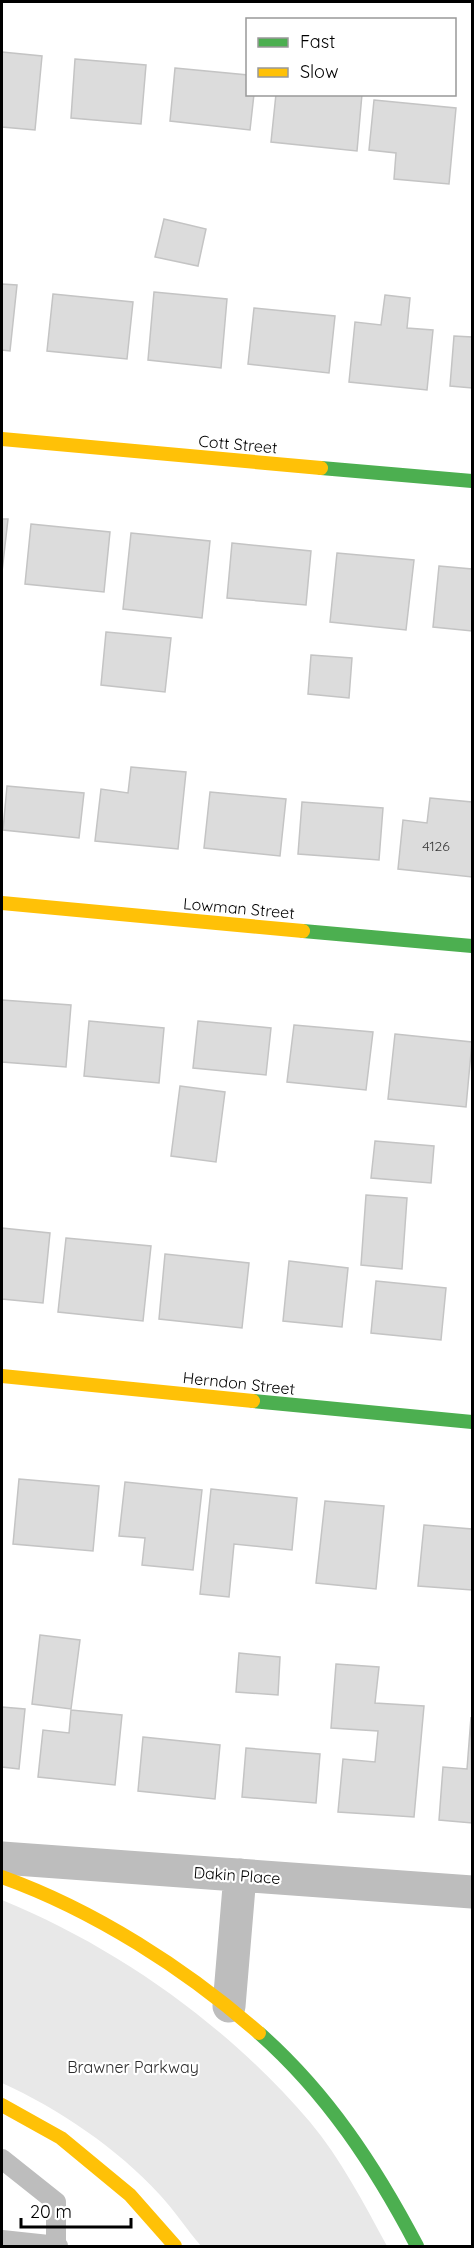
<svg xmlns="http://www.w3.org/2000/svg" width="474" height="2248" font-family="Quicksand,sans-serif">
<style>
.green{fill:#e8e8e8}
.building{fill:#dcdcdc;stroke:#c4c4c4;stroke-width:1.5}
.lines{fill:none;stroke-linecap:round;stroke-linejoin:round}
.lane{stroke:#bdbdbd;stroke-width:20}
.street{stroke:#bdbdbd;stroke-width:33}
.fast{stroke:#4caf50;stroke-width:14}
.slow{stroke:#ffc107;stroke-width:14}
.labels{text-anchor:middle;stroke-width:4.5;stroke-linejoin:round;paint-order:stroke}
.number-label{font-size:14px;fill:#373737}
.street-label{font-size:16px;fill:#000;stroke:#fff}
.park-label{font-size:16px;fill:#2d2d2d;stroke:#fff}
</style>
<rect width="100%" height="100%" fill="#fff"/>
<path class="green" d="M2 1900C119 1948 228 2026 310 2122 341 2159 364 2204 387 2246H201C187 2230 175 2211 160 2195 117 2148 59 2109 2 2083Z"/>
<path class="building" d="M2 52 42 56 35 130 2 127Z
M75 59 146 65 141 124 71 118Z
M175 68 248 75V94H254L250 130 170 121Z
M276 94H362L357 151 271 142Z
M374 100 456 108 449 184 394 179 396 153 369 150Z
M164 219 206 229 198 266 155 257Z
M2 284 17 285 10 351 2 350Z
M154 292 227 299 221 368 148 360Z
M53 294 133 302 127 359 47 351Z
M385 295 410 298 407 328 433 330 427 390 349 382 355 322 381 325Z
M254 308 335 316 329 373 248 364Z
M454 336 472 337V388L450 386Z
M2 519H8L2 572Z
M31 524 110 532 104 592 25 584Z
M131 533 210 541 202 618 123 609Z
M232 543 311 551 306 605 227 598Z
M337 553 414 560 406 630 330 622Z
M439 566 472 569V631L433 627Z
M106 632 171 638 165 692 101 685Z
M311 655 352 658 349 698 308 694Z
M131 767 186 772 178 849 95 841 101 789 128 793Z
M7 786 84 793 79 838 3 830Z
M210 792 286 799 280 856 204 848Z
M430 798 472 802V877L398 869 403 820 427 823Z
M302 802 383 808 379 860 298 854Z
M2 1000 71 1005 66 1067 2 1062Z
M89 1021 164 1028 159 1083 84 1076Z
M198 1021 271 1028 266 1075 193 1068Z
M294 1025 373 1032 366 1090 287 1082Z
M395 1034 472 1042 466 1107 388 1099Z
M180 1086 225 1092 216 1162 171 1156Z
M375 1141 434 1146 431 1183 371 1178Z
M366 1195 407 1198 402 1269 361 1265Z
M2 1228 50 1233 43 1303 2 1299Z
M66 1238 151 1246 143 1321 58 1312Z
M165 1254 249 1263 242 1328 159 1319Z
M289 1261 348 1268 342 1327 283 1321Z
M376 1281 446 1288 441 1340 371 1333Z
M19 1479 99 1486 93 1551 13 1544Z
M125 1482 202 1490 193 1570 142 1565 145 1538 119 1536Z
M211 1489 297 1498 292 1550 234 1544 229 1597 200 1594Z
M325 1501 384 1506 376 1589 316 1583Z
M424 1525 472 1529V1590L418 1586Z
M40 1635 80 1640 71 1709 32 1704Z
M239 1653 280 1657 278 1695 236 1692Z
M336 1664 379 1667 375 1703 424 1706 414 1817 338 1812 343 1759 375 1762 378 1731 331 1728Z
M2 1707 25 1709 19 1769 2 1767Z
M71 1710 122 1715 115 1785 38 1777 43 1730 69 1733Z
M471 1717 472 1823 439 1820 443 1767 467 1769Z
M143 1737 220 1745 215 1799 138 1791Z
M246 1748 320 1754 316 1803 242 1797Z"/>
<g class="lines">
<path class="lane" d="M2 2159 56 2202V2246
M2 2240 58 2246"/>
<path class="street" d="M2 1858 472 1892
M229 2006 240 1875"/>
<path class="fast" d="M321 468 472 481
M303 931 472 946
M253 1401 472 1422
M259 2033C327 2093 375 2166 417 2246"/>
<path class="slow" d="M2 439 321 468
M2 903 303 931
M2 1376 253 1401
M2 1877C94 1910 186 1969 259 2033
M2 2105 61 2138 130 2195 175 2246"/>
</g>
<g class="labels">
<g class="number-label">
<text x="436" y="851">4126</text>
</g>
<g class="street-label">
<text transform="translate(238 444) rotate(5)" y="6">Cott Street</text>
<text transform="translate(239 908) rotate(5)" y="6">Lowman Street</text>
<text transform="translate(239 1383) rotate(6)" y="6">Herndon Street</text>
<text transform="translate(237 1875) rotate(4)" y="6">Dakin Place</text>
</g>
<g class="park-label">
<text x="133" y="2073">Brawner Parkway</text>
</g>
</g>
<rect width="474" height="2248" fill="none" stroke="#000000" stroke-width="6"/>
<rect x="246" y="18" width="210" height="78" fill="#ffffff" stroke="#999999" stroke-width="1.5"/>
<rect x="258" y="38" width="30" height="9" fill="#4caf50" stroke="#999999" stroke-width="1.5"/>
<text x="300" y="48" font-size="18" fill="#000000">Fast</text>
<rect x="258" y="68" width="30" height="9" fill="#ffc107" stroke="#999999" stroke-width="1.5"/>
<text x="300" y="78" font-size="18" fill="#000000">Slow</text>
<path d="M21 2218v9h110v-9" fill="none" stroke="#000000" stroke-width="3"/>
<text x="30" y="2218" font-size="18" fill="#000000" stroke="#ffffff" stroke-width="4.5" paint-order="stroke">20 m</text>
</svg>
